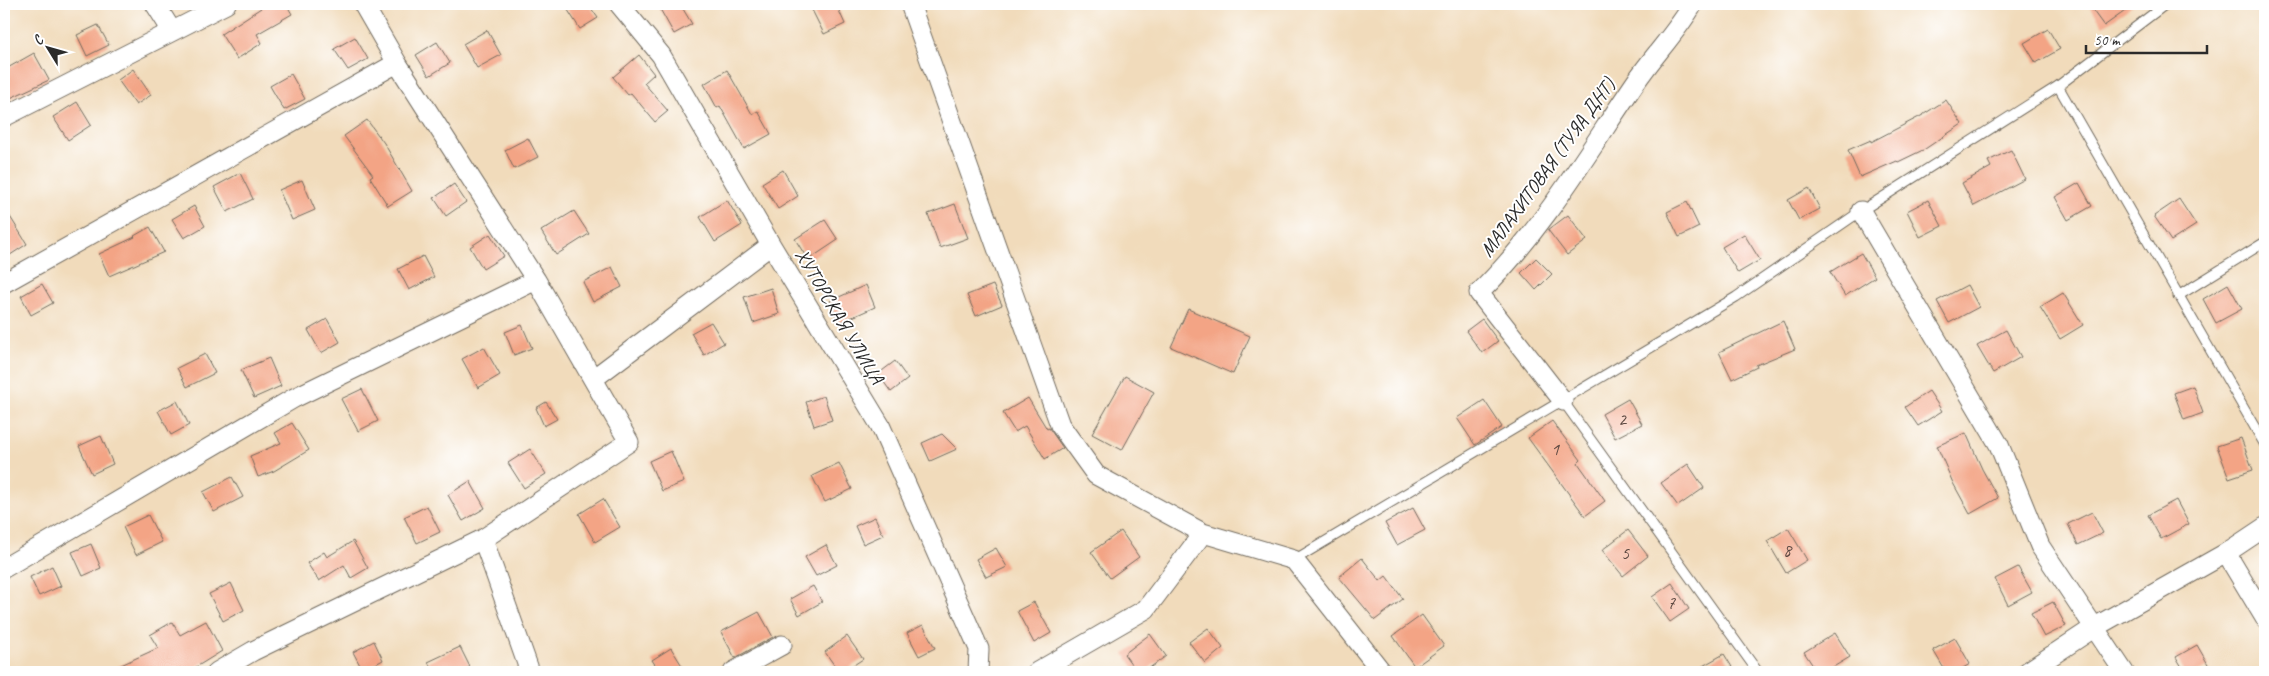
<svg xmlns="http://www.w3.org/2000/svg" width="2269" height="676" font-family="Caveat,sans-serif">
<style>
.building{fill:#f3a485}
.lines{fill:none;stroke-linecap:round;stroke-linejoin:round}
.service-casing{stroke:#70695d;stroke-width:11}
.minor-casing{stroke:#70695d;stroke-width:21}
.service{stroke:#fff;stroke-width:9}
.minor{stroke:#fff;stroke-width:19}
.labels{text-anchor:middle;stroke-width:4;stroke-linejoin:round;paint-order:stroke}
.number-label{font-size:18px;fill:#5d4942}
.street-label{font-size:20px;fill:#2b2b2b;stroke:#fff}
</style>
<rect width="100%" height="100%" fill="#fff"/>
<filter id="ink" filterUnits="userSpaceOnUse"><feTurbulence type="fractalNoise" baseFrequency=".02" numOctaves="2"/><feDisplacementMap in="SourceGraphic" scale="10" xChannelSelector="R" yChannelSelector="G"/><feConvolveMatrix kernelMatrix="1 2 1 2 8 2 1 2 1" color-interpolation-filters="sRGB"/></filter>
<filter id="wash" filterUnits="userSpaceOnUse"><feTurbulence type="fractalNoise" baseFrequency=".0096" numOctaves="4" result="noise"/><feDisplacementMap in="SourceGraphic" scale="20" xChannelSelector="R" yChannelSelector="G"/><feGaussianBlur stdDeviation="1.12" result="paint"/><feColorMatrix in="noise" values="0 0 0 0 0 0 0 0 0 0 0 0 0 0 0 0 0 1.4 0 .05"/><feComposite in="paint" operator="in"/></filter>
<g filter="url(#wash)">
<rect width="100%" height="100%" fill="#f1dbbb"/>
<g id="blocks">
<path class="building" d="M258 4H286L292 14 257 34 262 43 237 59 221 34 261 8Z
M564 4H588L598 18 580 29Z
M669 4H680L692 24 674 34 660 9Z
M809 4H836L845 24 824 34Z
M2088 4H2135L2104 26Z
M98 25 109 45 87 56 77 35Z
M2048 29 2060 49 2036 63 2024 43Z
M487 30 501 55 477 68 463 44Z
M355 37 368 59 348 70 334 49Z
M437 42 450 63 429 76 416 55Z
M34 53 49 80 4 101V70Z
M639 55 654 74 644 83 668 111 655 122 631 93 628 95 613 77Z
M133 69 151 95 136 105 118 80Z
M727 70 752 114 758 111 771 134 744 149 720 106 717 108 704 84Z
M291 74 305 99 284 110 270 86Z
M1946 100 1962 124 1925 149 1898 162 1897 161 1860 177 1848 150 1871 140V142L1921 116Z
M77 102 91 125 68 140 53 117Z
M367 120 384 143 412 191 388 206 370 177 373 175 344 136Z
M528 138 538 157 514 169 505 150Z
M2011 150 2025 179 1974 206 1962 183 1991 167 1988 161Z
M783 170 798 196 778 209 762 183Z
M240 173 253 199 227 212 214 187Z
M302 180 315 210 292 220 279 190Z
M2079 183 2092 206 2068 220 2055 197Z
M454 184 466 202 446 216 434 198Z
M1809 188 1820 209 1799 220 1788 200Z
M2179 199 2196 225 2171 241 2154 216Z
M727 200 742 225 715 242 700 217Z
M1928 200 1942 226 1920 237 1907 211Z
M1687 202 1699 227 1679 237 1667 212Z
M955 204 968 238 940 248 928 214Z
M194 206 205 226 184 238 172 219Z
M4 207 27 244 4 259Z
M574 211 589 234 556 255 541 231Z
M1568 215 1587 240 1567 255 1548 230Z
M825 220 838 240 808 260 795 239Z
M150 227 164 252 109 276 99 254 135 237 134 236Z
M490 234 504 256 483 269 470 247Z
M1744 234 1760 260 1738 273 1722 247Z
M1861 253 1875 277 1845 296 1830 272Z
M423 256 434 277 409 290 398 269Z
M1536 258 1552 274 1536 290 1521 273Z
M612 267 622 287 593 302 583 282Z
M42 284 53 303 31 315 21 296Z
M2228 284 2242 309 2216 323 2203 299Z
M866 285 875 307 839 323 830 301Z
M993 285 1002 305 976 316 967 295Z
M1967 285 1979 307 1949 323 1937 301Z
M771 288 779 314 753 323 744 297Z
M2063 293 2083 325 2060 339 2040 307Z
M1188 309 1250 336 1233 374 1171 347Z
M327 319 340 342 321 353 308 330Z
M1482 319 1498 341 1482 353 1466 331Z
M1783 321 1795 349 1756 365 1757 367 1732 379 1719 352Z
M711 322 724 343 704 355 691 333Z
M522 325 532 348 514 355 505 332Z
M2006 330 2021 357 1993 373 1977 346Z
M484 347 500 375 478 388 462 359Z
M205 354 215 373 187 387 177 368Z
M269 358 281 386 254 398 241 370Z
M895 361 908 379 891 392 878 374Z
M1125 376 1154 392 1122 450 1092 434Z
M2193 386 2203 413 2184 420 2174 393Z
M362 389 378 421 358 431 341 399Z
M1929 391 1942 411 1918 426 1905 407Z
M824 396 832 420 814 426 806 402Z
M1028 398 1047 429 1049 428 1063 448 1045 459 1025 426 1015 432 1003 413Z
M1628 399 1642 424 1615 438 1602 414Z
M1484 400 1502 427 1475 445 1457 418Z
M177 401 189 425 171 435 158 411Z
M546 402 557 419 544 426 536 408Z
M1552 421 1581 460 1578 463 1605 501 1585 516 1528 438Z
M292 423 309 450 274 471 258 477 250 456 281 443 275 433Z
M1966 433 1982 469 1998 498 1970 514 1953 483 1937 446Z
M942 434 957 449 930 461 922 443Z
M101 436 113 464 92 474 79 446Z
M2241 438 2253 470 2229 478 2217 446Z
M530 449 546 474 524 488 508 463Z
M671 451 684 482 662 491 649 461Z
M839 463 852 489 825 502 812 476Z
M1688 464 1704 488 1678 506 1661 483Z
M232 477 243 497 214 512 203 492Z
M470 481 485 508 463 521 448 495Z
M603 499 620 527 595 542 579 514Z
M2176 500 2189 524 2161 539 2148 515Z
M427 506 440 532 417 543 404 517Z
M1413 508 1425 530 1397 545 1385 523Z
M2092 512 2103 533 2078 545 2068 524Z
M148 515 162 542 136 555 123 527Z
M875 517 883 535 863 544 855 526Z
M1788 528 1807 560 1786 573 1767 541Z
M1628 530 1648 556 1623 576 1602 550Z
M1121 531 1139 557 1110 578 1091 552Z
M353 541 368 568 351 578 344 565 319 581 307 563 324 552 327 557Z
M91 544 101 568 83 576 72 552Z
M826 545 837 565 816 576 805 557Z
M996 548 1007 567 986 577 976 559Z
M1362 558 1380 581 1386 576 1403 599 1375 620 1339 577Z
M52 566 61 586 39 596 30 577Z
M2018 567 2032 592 2008 605 1995 579Z
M231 583 244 610 223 621 209 594Z
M1672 583 1689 609 1670 622 1652 597Z
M813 586 822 602 799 615 790 599Z
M1034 602 1051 633 1034 643 1017 611Z
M2053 602 2066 626 2044 637 2031 613Z
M759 612 773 637 735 658 721 632Z
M1422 615 1444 646 1415 667 1393 636Z
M206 621 222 651 188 672H106L158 648 150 635 172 622 180 635Z
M923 625 935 648 919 656 907 633Z
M1208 628 1223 648 1205 663 1189 642Z
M1835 633 1850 657 1825 672H1817L1804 652Z
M1150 634 1166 656 1144 672H1137L1124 654Z
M847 636 863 659 843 672H839L825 652Z
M1955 638 1970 664 1956 672H1946L1933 650Z
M374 641 383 660 363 671 353 652Z
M2197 645 2209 666 2198 672H2185L2176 657Z
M460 647 470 667 460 672H433L428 662Z
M671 648 686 672H660L652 660Z
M1724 654 1735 672H1692Z"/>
</g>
</g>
<g filter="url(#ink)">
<use href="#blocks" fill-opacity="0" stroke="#70695d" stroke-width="1"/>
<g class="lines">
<g class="service-casing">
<path id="service" d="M2058 86 2265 445
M2178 296 2265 242
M1563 401 1758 672
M1294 560 1736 297 1861 211 2058 86 2166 4"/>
</g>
<g class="minor-casing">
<path id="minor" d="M155 4 172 31
M619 4 661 55 771 245 880 425 979 649 978 672
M910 4 1060 425 1096 475 1203 533 1294 560 1382 672
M4 117 226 4
M1861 211 1999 445 2040 546 2124 672
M4 283 397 63
M593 379 771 245
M1563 401 1479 293C1541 232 1586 155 1635 83 1653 56 1677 32 1693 4
M483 539 530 672
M2226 553 2265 618
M4 568 294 398 536 280
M217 672 253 651 483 539 629 442 536 280 397 63 363 4
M733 672 782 645
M1037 672 1146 609 1203 533
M2027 672 2095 627 2226 553 2265 527"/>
</g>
<use href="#service" class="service"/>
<use href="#minor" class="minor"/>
</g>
</g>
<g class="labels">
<g class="number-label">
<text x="1622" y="425">2</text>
<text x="1555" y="455">1</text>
<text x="1787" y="556">8</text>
<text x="1625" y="559">5</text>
<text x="1671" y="609">7</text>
</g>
<g class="street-label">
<text transform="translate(1547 167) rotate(-54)" y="7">МАЛАХИТОВАЯ (ТУЯА ДНТ)</text>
<text transform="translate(840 316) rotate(59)" y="7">ХУТОРСКАЯ УЛИЦА</text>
</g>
</g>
<rect width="2269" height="676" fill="none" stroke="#fff" stroke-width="20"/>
<g transform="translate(48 48) rotate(307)" stroke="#ffffff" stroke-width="4" paint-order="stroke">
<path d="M0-4L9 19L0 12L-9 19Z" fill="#2b2b2b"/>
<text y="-8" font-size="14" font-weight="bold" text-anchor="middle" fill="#2b2b2b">С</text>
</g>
<path d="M2086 45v8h121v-8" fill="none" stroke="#2b2b2b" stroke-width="2.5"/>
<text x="2094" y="45" font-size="15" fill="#2b2b2b" stroke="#ffffff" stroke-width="4" paint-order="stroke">50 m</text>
</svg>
